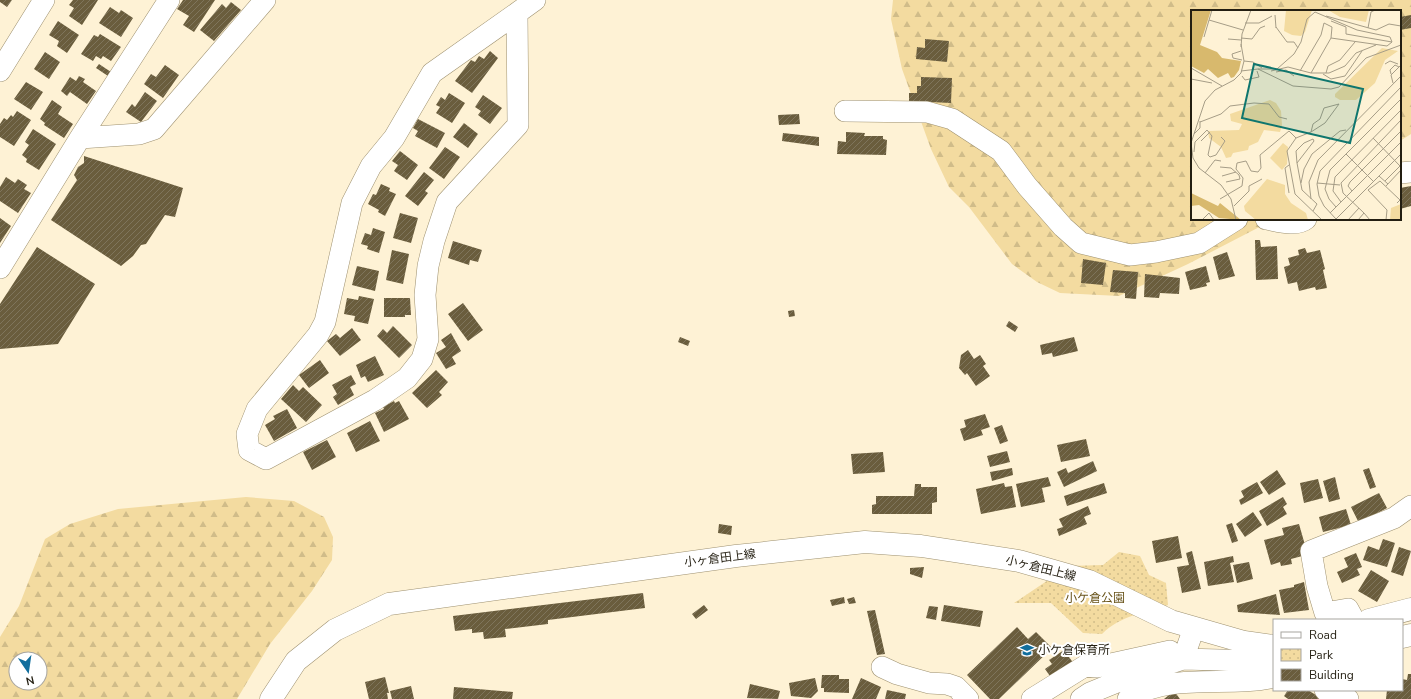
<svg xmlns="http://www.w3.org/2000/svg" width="1411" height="699" font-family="'Nunito Sans','Noto Sans JP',sans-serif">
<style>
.forest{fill:url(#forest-firs);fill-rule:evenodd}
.park{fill:url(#park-dots)}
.building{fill:url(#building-hatch)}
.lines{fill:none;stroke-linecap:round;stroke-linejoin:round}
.minor-casing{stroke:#9e9170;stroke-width:22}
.major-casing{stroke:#9e9170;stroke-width:23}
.minor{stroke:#fff;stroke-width:21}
.major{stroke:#fff;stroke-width:22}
.labels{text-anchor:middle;stroke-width:4;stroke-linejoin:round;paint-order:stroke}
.street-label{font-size:12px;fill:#231e11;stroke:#fff}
.park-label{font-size:12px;fill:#69541b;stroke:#fff}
.poi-label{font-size:12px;fill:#231e11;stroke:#fff;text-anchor:start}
.inset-road{fill:none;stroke:#a69d87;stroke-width:1}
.view{fill:#0f766e;fill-opacity:0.15;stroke:#0f766e;stroke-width:2}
.inset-edge{fill:none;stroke:#231e11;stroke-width:2}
</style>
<defs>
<pattern id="forest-firs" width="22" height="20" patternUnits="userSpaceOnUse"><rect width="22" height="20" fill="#f3dba0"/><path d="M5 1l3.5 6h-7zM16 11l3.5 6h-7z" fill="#d0bc89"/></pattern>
<pattern id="park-dots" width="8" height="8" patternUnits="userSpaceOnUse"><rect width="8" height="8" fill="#f3dba0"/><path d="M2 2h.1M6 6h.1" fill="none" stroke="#d0bc89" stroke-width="1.8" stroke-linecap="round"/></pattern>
<pattern id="building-hatch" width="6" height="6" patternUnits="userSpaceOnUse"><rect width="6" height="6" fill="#6a5d3d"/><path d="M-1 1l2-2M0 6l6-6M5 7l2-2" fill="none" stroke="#7f755c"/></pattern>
</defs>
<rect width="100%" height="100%" fill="#fef2d5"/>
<path class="forest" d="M893 0H1411V134L1400 141V11H1192V219H1275L1188 264 1119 296 1060 293 1037 282 1012 264 969 207 949 187 931 149 902 69 891 19Z
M246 497 294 501 324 517 333 537 332 560 312 591 270 644 237 699H0V637L19 606 45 539 70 524 118 509ZM16 659H40V683H16Z"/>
<path class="park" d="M1119 552 1140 556 1149 575 1166 583 1168 605C1145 612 1120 616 1102 634L1083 633 1051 603H1014L1069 566 1103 565Z"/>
<path class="building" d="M0 0H12L7 7 0 2Z
M73 0H98L82 25 69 16 74 8 69 5Z
M183 0H215L194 32 183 25 189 16 177 9Z
M231 2 241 10 214 41 200 30 222 4 226 8Z
M110 7 119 13 121 10 133 18 121 37 99 23Z
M1411 15V28L1400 30V17Z
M58 21 79 35 67 53 57 46 59 41 49 35Z
M100 34 121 47 111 61 103 56 101 59 96 56 93 61 81 54 94 35 98 37Z
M925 39 949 41 947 62 916 59 917 47 925 48Z
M490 51 498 58 472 93 455 81 471 60 475 62 479 56 484 59Z
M45 52 60 62 49 79 34 69Z
M99 64 111 72 108 76 96 68Z
M165 65 179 75 163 98 144 84 151 74 156 77Z
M79 76 85 79 83 82 96 91 87 104 70 92 67 96 61 91 70 77 76 81Z
M921 77 952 78 951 103 909 101V93H917V86H921Z
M26 82 43 92 31 110 14 99Z
M145 92 157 101 141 122 126 112 132 104 135 107Z
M449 93 465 103 452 123 436 113 440 107 436 105 441 97 445 100Z
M483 95 502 108 490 124 478 115 481 111 475 107Z
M52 100 62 107 58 114 73 124 64 138 44 125 45 123 40 119Z
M17 111 31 120 14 146 0 137V124L4 118 7 120 11 115 13 117Z
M799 114 800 124 779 125 778 115Z
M418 119 445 133 437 148 415 136 418 131 413 128Z
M464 123 478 134 468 148 453 137Z
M33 129 56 144 39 170 26 162 27 159 22 155 29 145 25 142Z
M846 132 865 133 864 136H883V139L887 140 886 155 837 154 838 141 846 142Z
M783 133 819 137V146L782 141Z
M445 147 460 157 444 179 429 168Z
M400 151 418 165 407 180 394 171 398 165 392 161Z
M84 156 183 188 175 217 165 215 146 244 141 245 133 256 121 266 51 220 77 180 74 175 78 167 84 163Z
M424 172 434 180 425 191 428 193 418 206 405 196Z
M6 177 15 183 18 179 27 185 24 189 31 193 18 213 0 201V187Z
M381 184 390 188 389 191 396 194 385 216 378 212 379 210 368 204 373 194 376 195Z
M1411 186V206L1400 209V188Z
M400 213 418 218 411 243 393 238Z
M0 218 11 226 0 243Z
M373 228 385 232 379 253 367 249 368 246 361 244 365 233 371 235Z
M1255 240H1260L1261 247 1277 246 1278 279 1256 280Z
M453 241 482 250 478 262 470 260 469 265 448 258Z
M37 247 95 284 58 344 0 349V304Z
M1305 248 1307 253 1320 250 1325 269 1323 270 1327 288 1316 290 1315 287 1299 291 1297 282 1288 284 1284 267 1290 265 1288 258 1299 255 1298 250Z
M392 250 409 254 403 284 386 280Z
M1227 252 1235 276 1219 280 1213 257Z
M1083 259 1106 263 1103 285 1081 283Z
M357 266 379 271 375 291 352 285Z
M1206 266 1210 282 1206 283 1207 286 1190 290 1185 272Z
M1113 270 1138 272 1136 299 1125 298V293L1110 292Z
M1145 274 1180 278 1179 294 1160 293 1159 298 1144 297Z
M359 296 374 299 368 324 354 321 355 316 344 314 347 298 358 300Z
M384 298H410L411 315H405V317H384Z
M463 303 483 330 468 341 448 314Z
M794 310 795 316 789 317 788 311Z
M1009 321 1018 327 1015 332 1006 326Z
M393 326 412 345 399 358 377 336 383 329 387 333Z
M352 328 361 340 340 356 327 341 336 334 340 338Z
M451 333 461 351 452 357 456 364 446 369 436 353 446 347 441 340Z
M680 337 690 341 688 346 678 342Z
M1074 337 1078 351 1053 357 1052 353 1042 355 1040 345Z
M968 350 974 359 980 355 986 364 983 366 990 376 976 386 967 373 965 375 959 368 961 355Z
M375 356 384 375 368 382 365 376 361 378 356 365Z
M320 360 329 373 309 388 299 375Z
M436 370 448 382 439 392 442 395 427 408 412 393Z
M351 375 356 384 350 387 354 395 338 405 333 397 337 394 332 385Z
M293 385 299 391 303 387 322 405 306 422 281 399Z
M394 401 395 403 399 401 409 419 384 432 375 413 384 409 383 407Z
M287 409 297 428 274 441 265 425 275 419 273 416Z
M985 414 990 427 981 430 983 435 964 441 960 429 966 427 964 420Z
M370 421 380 441 356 452 347 433Z
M1002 425 1008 441 1000 444 994 428Z
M1086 439 1090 456 1061 462 1057 445Z
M327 440 336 457 312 470 303 452Z
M1007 451 1010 462 990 467 987 456Z
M883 452 885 472 853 474 851 454Z
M1093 461 1097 471 1064 487 1057 472 1066 468 1068 473Z
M1012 468 1013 475 992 481 990 472Z
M1369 468 1376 487 1370 489 1363 470Z
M1277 470 1286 484 1269 495 1260 482Z
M1048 477 1051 486 1042 488 1045 502 1021 507 1016 484Z
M1335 477 1340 499 1329 502 1323 481Z
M1318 479 1323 498 1304 503 1300 483Z
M1257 482 1263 493 1241 505 1239 500 1244 497 1241 491Z
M1004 483 1005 487 1012 486 1016 507 981 514 976 489Z
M1104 483 1107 493 1067 506 1064 496Z
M915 484H921V487H937V502L932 503V514H872V505L876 504V496H914Z
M1379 493 1387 508 1359 523 1351 507Z
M1283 497 1287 504 1283 507 1287 514 1267 526 1259 511Z
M1088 506 1091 514 1084 517 1087 524 1059 536 1057 529 1063 527 1059 519Z
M1346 509 1351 525 1323 532 1319 517Z
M1253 512 1262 525 1245 537 1236 524Z
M1232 523 1238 541 1232 543 1226 525Z
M719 524 732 526 731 535 718 533Z
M1299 524 1305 545 1306 555 1291 559 1292 564 1281 566 1280 562 1271 565 1264 540 1284 535 1282 528Z
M1178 536 1182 558 1156 563 1152 541Z
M1383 539 1395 543 1387 567 1363 560 1368 546 1379 550Z
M1399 547 1411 551 1403 576 1391 572Z
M1192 551 1201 589 1182 593 1177 567 1189 565 1186 553Z
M1356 553 1362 567 1357 569 1360 575 1342 583 1337 572 1348 567 1344 558Z
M1233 556 1234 562 1230 563 1234 582 1208 586 1204 562Z
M1249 562 1253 579 1237 583 1233 565Z
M924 567 922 578 910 574V568Z
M1371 570 1389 581 1377 602 1358 591Z
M1304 582 1309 610 1284 613 1279 590 1294 587V585Z
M643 593 645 608 548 620V624L505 629 506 637 484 639 483 632 472 633V629L455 631 453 616Z
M1276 594 1280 615 1238 612 1237 605Z
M844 597 845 603 832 606 830 600Z
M854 597 856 603 849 604 847 599Z
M704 605 708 610 696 619 692 614Z
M944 605 983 611 980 627 941 621Z
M929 606 938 607 936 620 926 618Z
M875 610 885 654 877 655 867 611Z
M1017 627 1028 639 1036 632 1052 648 999 699H990L967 675Z
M1064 650 1074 664 1052 679 1045 669 1052 664 1049 660Z
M1408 674H1411V699H1386L1387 690H1402V679L1407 680Z
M822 675H839V679H849V693L824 692V688H821Z
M385 677 389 693H387L388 699H369L365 682Z
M815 678 818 691 811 698 791 696 789 683Z
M861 678 881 687 876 699H852Z
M750 684 780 691 778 699 747 698Z
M411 686 414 699H392L390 691Z
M454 687 513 692 512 699H453Z
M887 690 906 694 905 699H885Z
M1288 690H1308L1322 699H1288L1284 696Z
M1174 691 1180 699H1164Z"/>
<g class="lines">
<g class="minor-casing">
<path id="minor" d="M517 13 432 73 394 138 371 166 352 203 325 322 318 335 257 409 247 434 249 450 266 459 375 400 407 378 422 359 428 339 425 295 428 266 434 241 447 202 518 125 517 13 535 0
M0 71 44 0
M845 111 927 112 952 119 1001 151 1027 186 1063 227 1081 243 1130 255 1156 252 1199 243 1237 219
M80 138 139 134 154 129 265 0
M1400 173 1411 172
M1266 219C1278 221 1296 227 1306 219
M0 268 80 138 169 0
M1354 620 1348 609 1325 613 1317 586 1311 551 1394 518 1411 506
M1183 659 1194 628
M882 667 897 674 929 683 947 684 956 687 968 699
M1325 690 1333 696 1348 699
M1032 699 1085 666 1097 667 1170 651
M1081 699 1090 693 1134 675 1183 659 1257 661 1274 665
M1128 699C1172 671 1227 688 1274 677"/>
</g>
<g class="major-casing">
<path id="major" d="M1369 620 1411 609
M1402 637 1411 635
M271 699 296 661 335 630 389 604 736 556 865 542 921 546 1019 561 1089 581 1171 621 1244 642 1274 646"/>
</g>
<use href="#minor" class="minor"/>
<use href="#major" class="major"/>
</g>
<defs>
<g id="school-bare" transform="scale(1.08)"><path d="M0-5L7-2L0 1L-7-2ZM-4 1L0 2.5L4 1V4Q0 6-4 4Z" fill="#116e9d" stroke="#fff" stroke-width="2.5" paint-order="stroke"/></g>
</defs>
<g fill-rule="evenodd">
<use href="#school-bare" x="1027" y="650"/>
</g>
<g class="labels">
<g class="street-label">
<text transform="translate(720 558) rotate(-7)" y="4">小ヶ倉田上線</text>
<text transform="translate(1041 568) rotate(14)" y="4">小ヶ倉田上線</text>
</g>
<g class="park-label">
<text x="1095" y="602">小ケ倉公園</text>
</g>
<g class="poi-label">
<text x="1038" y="654">小ケ倉保育所</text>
</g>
</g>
<g transform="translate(1191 10)">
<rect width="210" height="210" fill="#fef2d5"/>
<path d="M95 0H121L114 22 110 26 101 25 93 21ZM137 0H178L175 12 149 7ZM191 38 207 41 194 50 184 73 165 90H149L144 87V84ZM79 90 85 93 90 101 91 115 89 122 73 120 67 132 58 136 57 140 42 143 40 147 35 148 30 137 18 128 17 121 48 120 51 114 40 111 39 104ZM76 169 94 175V184L100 193 115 203 117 210H65L54 201 53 196ZM210 194V210H199L200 198Z" fill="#f3dba0"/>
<path d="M92 133 97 137 96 154 91 160 79 148Z" fill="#f3dba0"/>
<path d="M0 0H20L9 35 26 42 31 48 50 51 48 60 43 67 40 68 37 63 27 68 17 59 13 63 0 56ZM0 183 27 196 29 193 50 210 28 208 8 195 0 196Z" fill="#d8b96d"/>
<path class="inset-road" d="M84 5 85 18M135 6 185 20 198 14 210 16M18 10 52 20M140 11 155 17V24L201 32M54 13H68L81 6M85 17 96 32H103L107 38M177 18 180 2 184 0M13 27 21 0M50 28 61 29 69 18 74 16M37 29 50 30M50 37 51 24 60 0M50 41 41 44 42 48 51 50M53 51 62 52 71 58M194 54 199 51 207 54M0 58 31 76M67 59H86L103 44 110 32 116 9 124 2 166 20 199 27 201 32 196 36 140 28M50 61 67 59 102 76 140 79 148 77 175 48 210 35M80 61 97 57 120 63H138L154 56 165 43 185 35M109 61 130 25 133 13 141 17 140 28 120 63M85 62 95 60 103 66M135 63 137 56 149 50 164 32M132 64 140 69 154 66 171 41M200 64 199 60 204 55 208 57M51 66 54 70 68 67 66 61M0 69 21 73M202 73 200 65 210 55M9 112 30 104 39 96 63 93 78 94 88 107 96 109M3 124 9 118V111M105 128 120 122 122 114 129 109 133 98 148 94 134 113 120 122M182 128 209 156M122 129 123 131 106 153 105 141 113 133ZM10 131 19 122M3 142 4 132 16 120 21 126 17 145 19 147 25 145 34 131 30 127M155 144 182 171M106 153 111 180 126 194 122 201M98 155 94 158 98 183M29 157 40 158 48 165 49 169 35 172M14 163 24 150 30 151M31 166 45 162M188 166 197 174M194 171 210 155M110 173 113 159 121 144 149 121 155 120M126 173 149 175M195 176 210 160M161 181 157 176 159 172 210 121M29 189 51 176 52 168 45 159 46 153 55 151 60 161 67 162 70 158 69 145 98 121 105 128 96 141 104 184 131 210M120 189 118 172 127 150 210 66M150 192 142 181 144 167 210 100M43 196 58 181V176L71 169M145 197 138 189 134 179 139 160 210 89M139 203 210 132M173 203 152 183 150 173 210 110M145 209 133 196 128 186 126 174 129 161 210 77M145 209 210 144M11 210 18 203 23 210M45 210 40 189 30 175 8 158 2 148 0 133 14 91 24 80 43 70 50 63 53 51 50 34M157 210 168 198M167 210 173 203 179 210M195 210 196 200 177 180 189 171 209 190 206 193"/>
<path class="view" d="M63 54 172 79 159 133 51 108Z"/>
<rect width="210" height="210" class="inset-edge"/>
</g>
<rect x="1273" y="619" width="130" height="72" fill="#ffffff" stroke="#a7a5a0"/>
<rect x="1281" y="632" width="20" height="6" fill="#ffffff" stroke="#a7a5a0"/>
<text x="1309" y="639" font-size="12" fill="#231e11">Road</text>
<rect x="1281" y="649" width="20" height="12" fill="url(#park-dots)" stroke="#a7a5a0"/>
<text x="1309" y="659" font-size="12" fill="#231e11">Park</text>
<rect x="1281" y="669" width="20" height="12" fill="url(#building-hatch)" stroke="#a7a5a0"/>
<text x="1309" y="679" font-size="12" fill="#231e11">Building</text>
<g transform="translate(28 671) rotate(167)"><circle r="19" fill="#ffffff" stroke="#a7a5a0"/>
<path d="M0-3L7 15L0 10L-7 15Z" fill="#116e9d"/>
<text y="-6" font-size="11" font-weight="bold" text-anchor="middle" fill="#231e11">N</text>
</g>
</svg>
